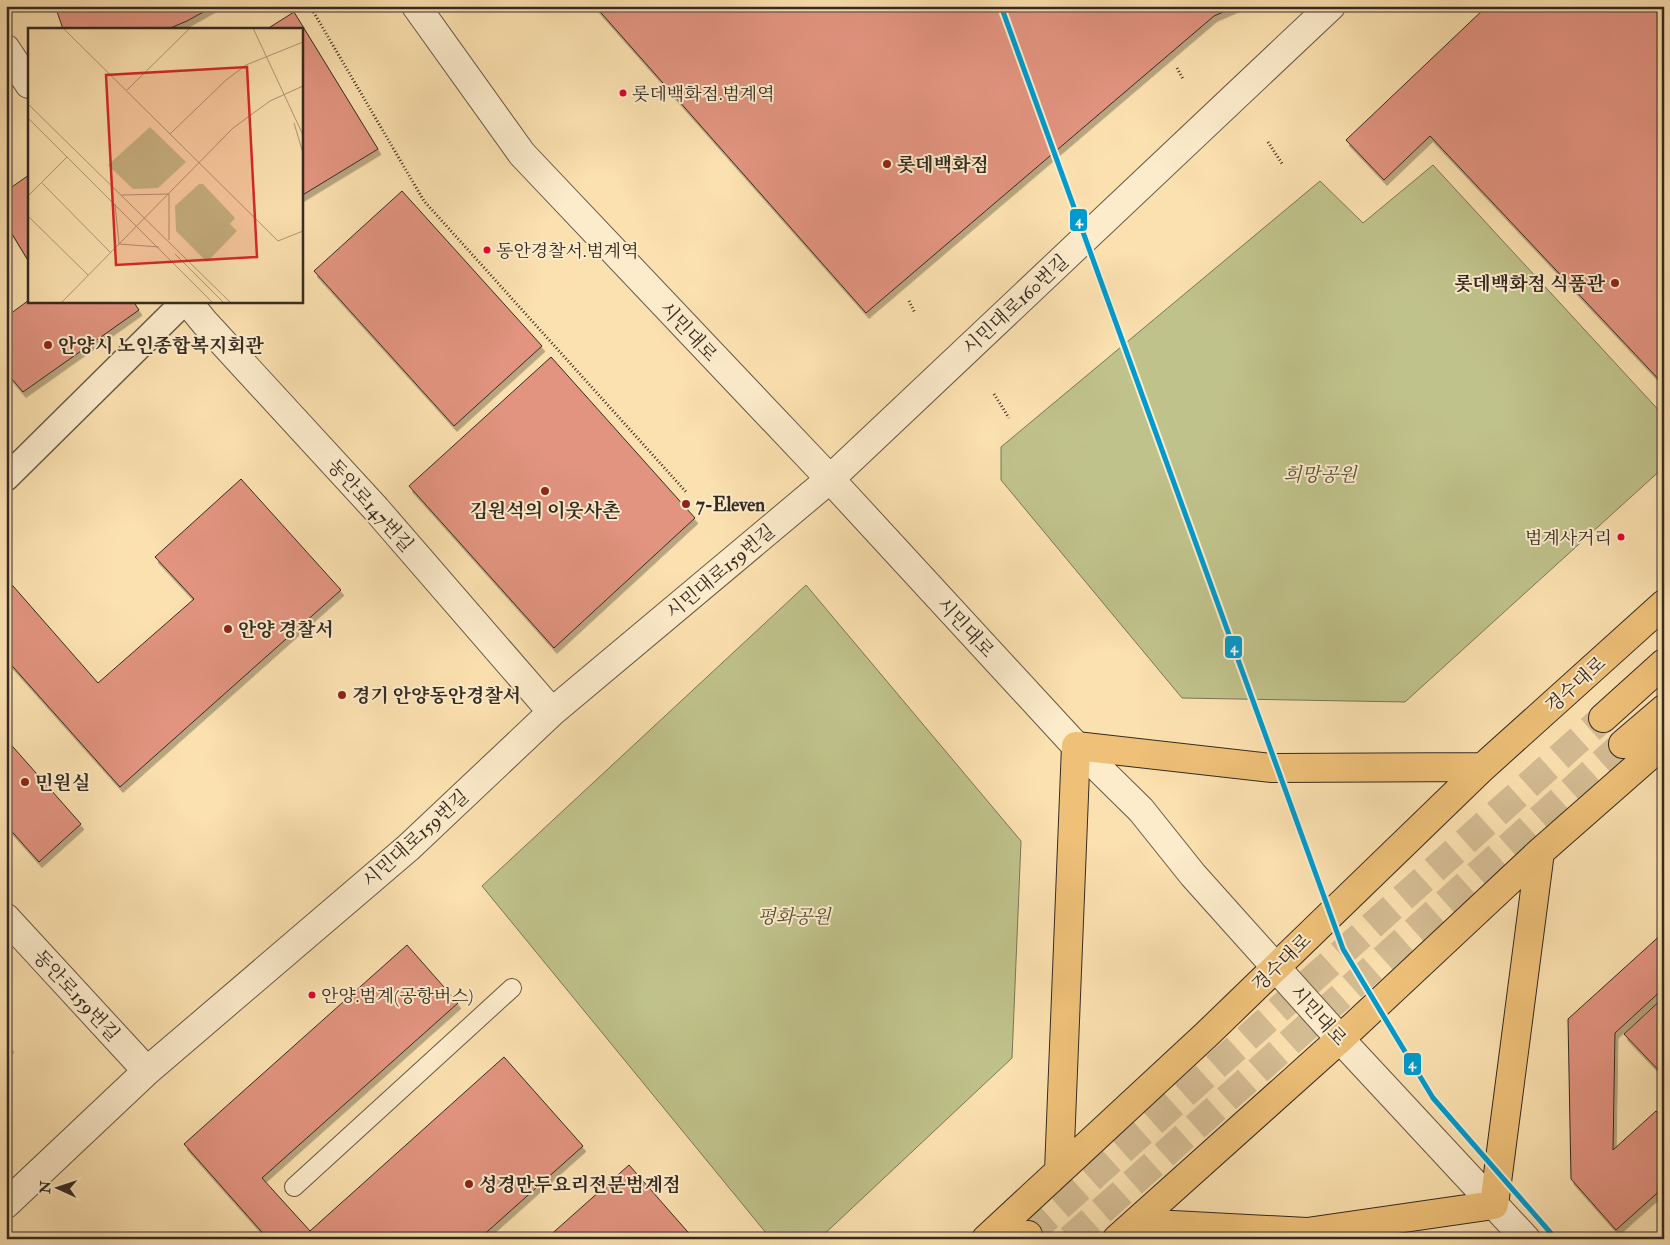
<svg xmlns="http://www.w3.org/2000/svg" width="1670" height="1245" font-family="'IM FELL Double Pica','Noto Serif KR',serif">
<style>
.green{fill:#c0c28b;stroke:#7a7656}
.building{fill:#e29480;stroke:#352a21;filter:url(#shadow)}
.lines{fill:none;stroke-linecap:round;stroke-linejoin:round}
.primary-tunnel{stroke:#d4bc93;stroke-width:28;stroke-dasharray:28 14;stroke-linecap:butt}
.service-casing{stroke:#675845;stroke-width:20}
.pedestrian-casing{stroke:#675845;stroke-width:28}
.minor-casing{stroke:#675845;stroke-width:30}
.tertiary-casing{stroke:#675845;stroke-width:30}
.primary-casing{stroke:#352a21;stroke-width:30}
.path{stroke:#352a21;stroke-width:3;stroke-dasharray:1 2.5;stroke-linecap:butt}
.service{stroke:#fdeccc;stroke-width:18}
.pedestrian{stroke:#fdeccc;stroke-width:25}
.minor{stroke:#fdeccc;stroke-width:28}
.tertiary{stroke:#fdeccc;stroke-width:28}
.primary{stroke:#eec078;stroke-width:28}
.metro-1-casing{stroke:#fdeccc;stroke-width:9}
.metro-1{stroke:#009bce;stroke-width:5}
.bus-dot{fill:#e4002b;stroke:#fdeccc;stroke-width:2}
.poi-dot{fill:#8f2418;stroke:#fdeccc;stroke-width:2}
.labels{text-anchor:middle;stroke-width:4;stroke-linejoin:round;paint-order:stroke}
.bus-label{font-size:18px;fill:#352a21;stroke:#fdeccc;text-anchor:start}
.poi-label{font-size:19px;font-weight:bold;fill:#352a21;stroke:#fdeccc;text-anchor:start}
.street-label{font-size:19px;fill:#352a21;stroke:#fdeccc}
.park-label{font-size:19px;font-style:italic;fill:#58503c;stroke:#fdeccc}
.inset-road{fill:none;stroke:#ac9877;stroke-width:1}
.view{fill:#d62828;fill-opacity:0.15;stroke:#d62828;stroke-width:2.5}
.inset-edge{fill:none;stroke:#352a21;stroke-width:2.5}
.line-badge{stroke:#fdeccc;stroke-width:2}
.badge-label{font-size:14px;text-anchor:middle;font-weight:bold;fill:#fff}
</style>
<defs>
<filter id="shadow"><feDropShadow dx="3" dy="5.5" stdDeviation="0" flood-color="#0004"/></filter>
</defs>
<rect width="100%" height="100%" fill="#fce1b0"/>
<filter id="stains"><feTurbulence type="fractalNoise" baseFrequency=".004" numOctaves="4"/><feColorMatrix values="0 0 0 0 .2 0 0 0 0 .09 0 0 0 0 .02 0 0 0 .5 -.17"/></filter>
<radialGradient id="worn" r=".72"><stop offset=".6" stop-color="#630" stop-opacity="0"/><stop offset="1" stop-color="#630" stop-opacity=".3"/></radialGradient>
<path class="green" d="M1433 165 1664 416V467L1405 702 1182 698 1001 480V447L1320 181 1363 223Z
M806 585 1021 841 1012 1058 819 1239H771L482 886Z"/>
<path class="building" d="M55 6H214L187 21 168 29H63Z
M595 6H1237L1214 16 866 313Z
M1487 6H1664V385L1430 136 1384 180 1346 140Z
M294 12 378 149 301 196V29H267Z
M29 175V262L6 224V191Z
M402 191 542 346 454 426 314 271Z
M29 300V301H133L139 310 23 392 6 372V317Z
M551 357 695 518 554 648 409 486Z
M241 479 341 590 120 787 6 659V578L98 683 194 599 155 557Z
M6 739 81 824 39 862 6 825Z
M1664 932V988L1615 1033 1613 1150 1656 1111 1664 1119V1187L1616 1230 1571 1179 1568 1019Z
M407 945 458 1003 262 1178 310 1231 504 1057 583 1146 479 1239H268L184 1144Z
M1664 997V1076L1624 1034Z
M6 1041 11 1047 6 1051Z
M629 1165 694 1239H546Z"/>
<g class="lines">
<path class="primary-tunnel" d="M1028 1235 1603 718
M1070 1239 1623 744"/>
<g class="service-casing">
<path id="service" d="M294 1187 512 988"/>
</g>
<g class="pedestrian-casing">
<path id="pedestrian" d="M6 478 185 301"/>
</g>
<g class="minor-casing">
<path id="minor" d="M6 49 29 84
M187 301 205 323 376 509 552 712
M6 918 147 1071
M6 1204 147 1071 409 847 552 712 830 479 1331 6"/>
</g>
<g class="tertiary-casing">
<path id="tertiary" d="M416 6 522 154 830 479 1076 746 1141 810 1193 875 1340 1039 1526 1239"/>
</g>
<g class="primary-casing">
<path id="primary" d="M1603 718 1664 663
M1623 744 1664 709
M1059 1171 1076 746 1272 768 1483 767
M1135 1223 1307 1232 1494 1205 1540 852
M986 1239 1207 1034 1483 767 1664 604
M1024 1239 1028 1235
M1117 1239 1340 1039 1540 852 1664 743"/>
</g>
<path class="path" d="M310 6 424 201 687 493
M1177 68 1183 79
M1268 142 1283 165
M909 301 915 313
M994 394 1009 418"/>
<use href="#service" class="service"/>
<use href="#pedestrian" class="pedestrian"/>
<use href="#minor" class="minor"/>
<use href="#tertiary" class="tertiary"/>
<use href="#primary" class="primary"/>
<g class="metro-1-casing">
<path id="metro-1" d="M1001 6 1343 949 1433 1098 1556 1239"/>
</g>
<use href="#metro-1" class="metro-1"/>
</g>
<g class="bus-dot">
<circle cx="623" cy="93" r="4.5"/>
<circle cx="487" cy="250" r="4.5"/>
<circle cx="1621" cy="537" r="4.5"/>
<circle cx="312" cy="995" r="4.5"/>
</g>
<g class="poi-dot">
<circle cx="887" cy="164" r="5"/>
<circle cx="1615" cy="283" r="5"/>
<circle cx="48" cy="345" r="5"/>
<circle cx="545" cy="491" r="5"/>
<circle cx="686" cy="504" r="5"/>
<circle cx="228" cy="629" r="5"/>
<circle cx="342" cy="695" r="5"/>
<circle cx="25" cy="782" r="5"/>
<circle cx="469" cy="1184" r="5"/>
</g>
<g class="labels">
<g class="bus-label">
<text x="632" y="100">롯데백화점.범계역</text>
<text x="496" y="257">동안경찰서.범계역</text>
<text x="1612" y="544" text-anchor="end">범계사거리</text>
<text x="321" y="1002">안양.범계(공항버스)</text>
</g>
<g class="poi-label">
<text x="897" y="171">롯데백화점</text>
<text x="1605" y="290" text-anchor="end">롯데백화점 식품관</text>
<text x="58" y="352">안양시 노인종합복지회관</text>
<text x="696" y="511">7-Eleven</text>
<text x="545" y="517" text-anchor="middle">김원석의 이웃사촌</text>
<text x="238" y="636">안양 경찰서</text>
<text x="352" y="702">경기 안양동안경찰서</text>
<text x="35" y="789">민원실</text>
<text x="479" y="1191">성경만두요리전문범계점</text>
</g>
<g class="street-label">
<text transform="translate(1015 304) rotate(-43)" y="7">시민대로160번길</text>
<text transform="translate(689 331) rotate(47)" y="7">시민대로</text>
<text transform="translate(371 505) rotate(48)" y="7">동안로147번길</text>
<text transform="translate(720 571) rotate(-40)" y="7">시민대로159번길</text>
<text transform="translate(966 627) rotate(47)" y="7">시민대로</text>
<text transform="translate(1575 684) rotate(-42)" y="7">경수대로</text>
<text transform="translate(415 838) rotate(-42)" y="7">시민대로159번길</text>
<text transform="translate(1281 962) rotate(-44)" y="7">경수대로</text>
<text transform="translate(77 995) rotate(47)" y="7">동안로159번길</text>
<text transform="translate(1319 1015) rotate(48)" y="7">시민대로</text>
</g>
<g class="park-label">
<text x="1320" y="481">희망공원</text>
<text x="794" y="923">평화공원</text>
</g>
</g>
<g transform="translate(28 28)">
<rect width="275" height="275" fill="#fce1b0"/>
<path d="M122 99 158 134 130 160 105 161 80 137ZM171 156H175L207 190 202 196 209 203 179 234 148 203 147 178Z" fill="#c0c28b"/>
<path class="inset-road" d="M35 0 250 213 275 203M225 0 275 107M99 62 162 0M0 76 203 275M0 90 185 275M266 95 275 125M142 106 198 52 218 37 275 14M14 155 83 225M93 167 141 166V212M0 168 39 129M87 176 91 216 131 219M0 188 60 247M147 226 196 275M33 275 205 100 242 73 275 58"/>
<path class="view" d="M219 39 229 229 88 237 78 47Z"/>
<rect width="275" height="275" class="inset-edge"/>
</g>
<g class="line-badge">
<rect x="1069" y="208" width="19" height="24" rx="5" fill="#009bce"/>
<rect x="1224" y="635" width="19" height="24" rx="5" fill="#009bce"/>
<rect x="1403" y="1052" width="19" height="24" rx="5" fill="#009bce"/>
</g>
<g class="badge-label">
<text x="1079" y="225">4</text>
<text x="1234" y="652">4</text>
<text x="1412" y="1068">4</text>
</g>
<rect width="1670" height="1245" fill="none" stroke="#fce1b0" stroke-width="25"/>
<rect x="8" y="8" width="1655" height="1230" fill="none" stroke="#352a21" stroke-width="2.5"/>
<rect x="12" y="12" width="1645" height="1220" fill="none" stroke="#352a21"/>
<g transform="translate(58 1188) rotate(273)" stroke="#fdeccc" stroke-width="4" paint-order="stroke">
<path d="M0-4L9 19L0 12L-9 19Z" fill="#352a21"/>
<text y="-8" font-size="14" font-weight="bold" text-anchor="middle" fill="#352a21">N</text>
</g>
<rect width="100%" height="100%" filter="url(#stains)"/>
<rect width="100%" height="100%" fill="url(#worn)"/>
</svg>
